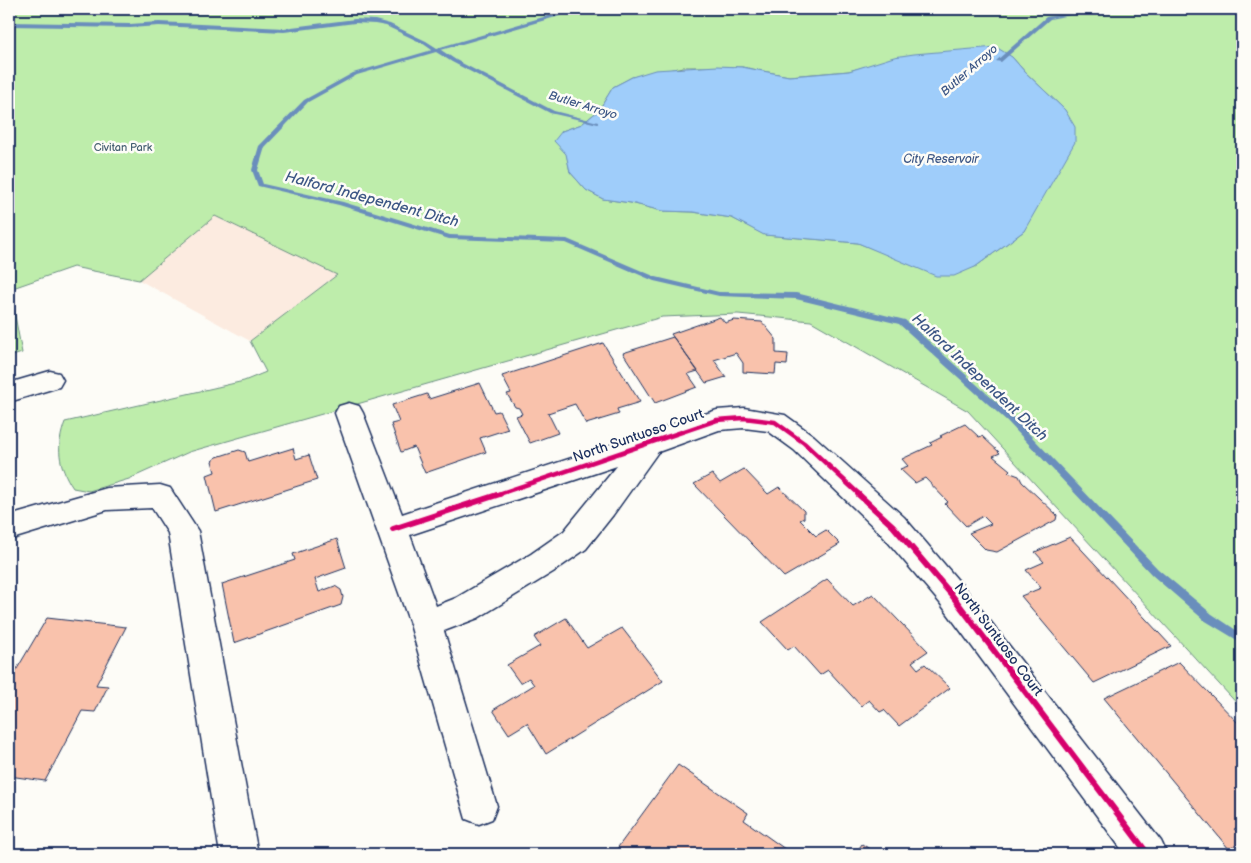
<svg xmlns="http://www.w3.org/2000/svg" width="1251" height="863" font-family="'Balsamiq Sans',sans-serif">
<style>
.built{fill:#fcebe0}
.green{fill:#beedab;stroke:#6c8e84;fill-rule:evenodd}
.water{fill:#9fcdfa;stroke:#6a8ebc}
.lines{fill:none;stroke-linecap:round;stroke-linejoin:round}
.stream{fill:#6a8ebc;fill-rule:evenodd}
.building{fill:#f9c2ac;stroke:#1b2f5e}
.minor-casing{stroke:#1b2f5e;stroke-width:3}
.minor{fill:#fdfcf7;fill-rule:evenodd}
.cycleway-far1-casing{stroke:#fdfcf7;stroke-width:8}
.cycleway-casing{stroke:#fdfcf7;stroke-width:9}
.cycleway-far1{stroke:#d6006c;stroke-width:4.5}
.cycleway{stroke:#d6006c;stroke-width:6}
.labels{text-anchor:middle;stroke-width:5;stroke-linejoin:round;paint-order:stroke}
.far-park-label{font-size:11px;fill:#445e71;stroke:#fdfcf7}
.far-water-label{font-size:12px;font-style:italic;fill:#3c5685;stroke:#fdfcf7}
.street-label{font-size:14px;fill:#1b2f5e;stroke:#fdfcf7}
.water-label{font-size:15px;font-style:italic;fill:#3c5685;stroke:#fdfcf7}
</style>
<rect width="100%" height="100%" fill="#fdfcf7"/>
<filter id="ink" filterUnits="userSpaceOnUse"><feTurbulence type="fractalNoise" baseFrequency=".02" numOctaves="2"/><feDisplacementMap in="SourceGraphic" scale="10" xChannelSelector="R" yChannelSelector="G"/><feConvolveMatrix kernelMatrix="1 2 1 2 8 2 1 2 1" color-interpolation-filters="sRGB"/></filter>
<g filter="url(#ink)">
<path class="built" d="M215 216 305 258 337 275 250 341 139 280Z"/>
<path class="green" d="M1242 9V709L968 411 811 321 738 314 662 317 189 452 129 479 89 491 73 488C58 466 56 446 65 422L244 381 266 372 250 341 337 275 215 216 139 280 73 267 10 289 22 353 9 357V10ZM1012 57 1025 72 1065 110 1024 231 975 267 894 257 858 243 765 235 732 218 693 212 662 211 631 203 603 199 586 190 570 172 562 131 582 124 599 110 613 87 632 77 683 67H742L789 76 849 71 871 65Z"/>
<path class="water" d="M996 47 1012 57 1025 72 1065 110 1075 127V142L1024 231 975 267 954 276H936L858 243 764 235 732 218 693 212 662 211 631 203 603 199 586 190 570 172 566 154 554 141 562 131 582 124 599 110 613 87 632 77 655 70 717 66 742 67 789 76 815 74 849 71 894 57 914 54Z"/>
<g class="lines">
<path class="stream" d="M571 9H644L641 11 573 12 441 50 456 60 554 111 598 122V124L550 113 452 62 436 52 357 75 308 102 265 147 258 170 263 184 343 202 450 235 567 239 656 277 719 292 796 293 905 320 1013 417 1158 569 1212 614 1242 634V643L1204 620 1152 575 1007 421 899 324 796 299 719 296 654 281 566 243 449 239 339 205 258 186 252 170 259 146 304 100 353 73 432 50 422 43 386 26 375 24 355 23 284 32 159 26 130 28 9 26V22L130 24 159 22 284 28 355 19 375 20 390 24 426 41 437 48Z
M1089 9H1100L1050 19 1001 62 996 61 1046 17Z"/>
</g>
<path class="building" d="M720 317 725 323 734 320 762 322 776 339V353L788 354 787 365 776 364 775 374 743 372V363L736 353 714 360 726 377 706 383 671 334Z
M673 337 698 371 688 374 697 387 655 403 623 353Z
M603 343 640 402 617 409 619 414 586 424 575 404 548 413 558 433 530 443 516 416 522 414 519 408 515 407 507 394 511 393 502 376Z
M480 383 494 412 499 411 508 429 480 438 486 452 425 473 414 447 401 452 391 424 399 422 392 405 427 394 429 399Z
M965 424 979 437 982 436 1000 453 993 456 1010 470 1008 472 1019 476 1022 482 1057 515 1056 520 997 552 986 550 969 533 991 524 983 516 966 526 945 504 948 502 925 478 915 483 900 469 908 466 902 459 932 445 930 443 942 437 940 436Z
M293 448 296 459 309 455 317 480 216 512 207 475 215 472 212 461 217 457 239 450 245 452 248 462Z
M744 469 768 494 779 487 804 511V518L800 520 816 536 826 530 840 544 784 577 694 484 712 474 720 483Z
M1070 537 1171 646 1094 683 1021 596 1041 588 1026 570 1044 562 1035 552Z
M337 539 346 568 315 579 319 592 335 586 341 590 343 597 341 605 234 643 222 584 295 560 293 554Z
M827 579 853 606 873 594 928 651 912 662 918 669 925 664 950 688 899 726 884 710 880 712 869 700 861 706 828 670 820 675 794 646 788 650 762 622Z
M47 618 126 627 96 685 108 686 95 712 82 711 45 781 9 776V673L14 674Z
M566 618 587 648 622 628 663 681 546 754 527 723 509 734 493 710 534 685 529 678 520 683 507 665 540 646 534 637Z
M1179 662 1242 727V825L1234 829 1242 838V842L1229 849 1104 698Z
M678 765 748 813 744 820 792 854H613Z
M862 844 877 854H855Z"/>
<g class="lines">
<g class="minor-casing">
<path id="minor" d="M50 371 59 373 63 380 59 387 9 402V383Z
M349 403 359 406 363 413 402 514 717 410 744 408 785 415 814 436 904 517 962 585 1161 841 1167 854H1125L940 603 882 535 794 450 768 431 744 428 719 430 658 452 613 515 586 549 553 572 478 618 444 631 497 806 492 819 479 824 466 819 410 624 335 413 339 406ZM617 466 564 531 531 554 456 598 436 606 410 535Z
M160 485 170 488 198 531 258 854H220L168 533 152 508 107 510 9 540V516L107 488Z"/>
</g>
<use href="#minor" class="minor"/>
<g class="cycleway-far1-casing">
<path id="cycleway-far1" d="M496 495 717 420 744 418 775 422 804 443 860 495"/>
</g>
<g class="cycleway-casing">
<path id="cycleway" d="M858 494 893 526 951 594 1148 854
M393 529 500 494"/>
</g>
<use href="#cycleway-far1" class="cycleway-far1"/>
<use href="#cycleway" class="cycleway"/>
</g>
</g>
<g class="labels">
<g class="far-park-label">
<text x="123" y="151">Civitan Park</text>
</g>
<g class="far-water-label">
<text transform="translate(969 70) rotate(-41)" y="4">Butler Arroyo</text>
<text transform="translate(583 105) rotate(17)" y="4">Butler Arroyo</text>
<text x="941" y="163">City Reservoir</text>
</g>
<g class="street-label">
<text transform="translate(638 435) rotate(-19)" y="5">North Suntuoso Court</text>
<text transform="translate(999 639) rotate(53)" y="5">North Suntuoso Court</text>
</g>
<g class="water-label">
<text transform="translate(372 199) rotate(15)" y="5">Halford Independent Ditch</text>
<text transform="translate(980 377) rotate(43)" y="5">Halford Independent Ditch</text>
</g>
</g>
<rect width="1251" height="863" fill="none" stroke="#fdfcf7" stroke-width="30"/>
<rect x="15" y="15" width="1221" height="833" fill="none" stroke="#1b2f5e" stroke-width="2" filter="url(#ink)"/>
</svg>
